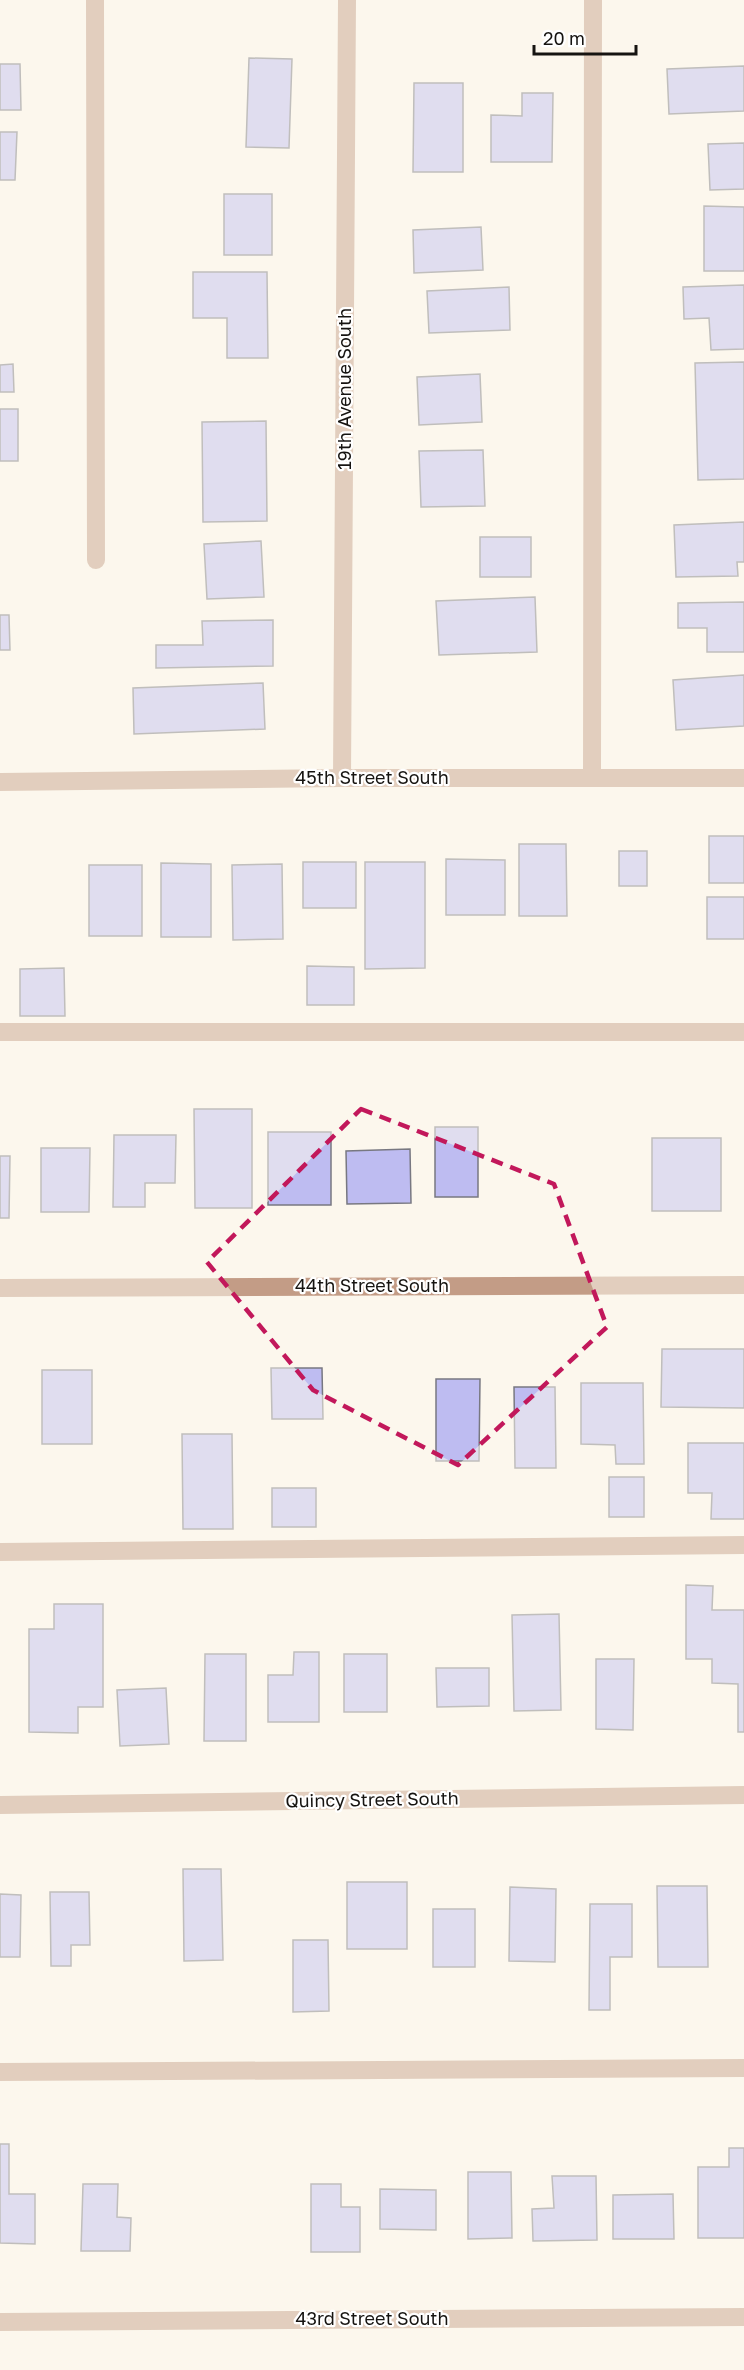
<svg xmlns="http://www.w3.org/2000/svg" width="744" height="2370" font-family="'Golos Text',sans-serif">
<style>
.building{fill:#bebcf1;stroke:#787881;stroke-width:1.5}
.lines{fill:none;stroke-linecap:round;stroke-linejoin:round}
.minor{stroke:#c39c86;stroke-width:18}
.marked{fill:none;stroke:#c2185b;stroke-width:4.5;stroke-dasharray:12 8;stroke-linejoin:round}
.labels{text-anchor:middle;stroke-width:4.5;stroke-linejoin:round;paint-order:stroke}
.street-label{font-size:18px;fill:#161411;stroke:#fff}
</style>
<rect width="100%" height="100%" fill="#fcf7ed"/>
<path class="building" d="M249 58 292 59 289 148 246 147Z
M0 64H20L21 110H0Z
M744 66V111L669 114 667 69Z
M414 83H463V172H413Z
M522 93H553L552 162H491V115L522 116Z
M0 132H17L15 180H0Z
M744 143V189L710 190 708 144Z
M224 194H272V255H224Z
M704 206 744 207V271H704Z
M481 227 483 270 414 273 413 230Z
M193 272H267L268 358H227V318H193Z
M744 285V349L711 350 709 318 684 319 683 287Z
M509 287 510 330 429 333 427 291Z
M744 362V479L698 480 695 363Z
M13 364 14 392H0V365Z
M480 374 482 422 419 425 417 377Z
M0 409H18V461H0Z
M266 421 267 521 203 522 202 422Z
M483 450 485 506 421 507 419 451Z
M744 522V562H737L738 576 676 577 674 525Z
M480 537H531V577H480Z
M261 541 264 597 207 599 204 544Z
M535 597 537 652 439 655 436 601Z
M744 602V652H707V628H678V603Z
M0 615H9L10 650H0Z
M273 620V666L156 668V645H203L202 621Z
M744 675V726L676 730 673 680Z
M263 683 265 729 134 734 133 688Z
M709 836H744V883H709Z
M519 844H566L567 916H519Z
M619 851H647V886H619Z
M446 859 505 860V915H446Z
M303 862H356V908H303Z
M365 862H425V968L365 969Z
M161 863 211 864V937H161Z
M282 864 283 939 233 940 232 865Z
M89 865H142V936H89Z
M707 897H744V939H707Z
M307 966 354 967V1005H307Z
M64 968 65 1016H20V969Z
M194 1109H252V1208H195Z
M435 1127H478V1197H435Z
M268 1132H331V1205H268Z
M114 1135H176L175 1183H145V1207H113Z
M652 1138H721V1211H652Z
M41 1148H90L89 1212H41Z
M410 1149 411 1203 347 1204 346 1151Z
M0 1156H10L9 1218H0Z
M662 1349H744V1408L661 1407Z
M271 1368H322L323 1419H272Z
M42 1370H92V1444H42Z
M436 1379H480L479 1461H436Z
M581 1383H643L644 1464H616L615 1445 581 1444Z
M514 1387H555L556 1468H515Z
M182 1434H232L233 1529H183Z
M688 1443H744V1519H711L712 1493H688Z
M609 1477H644V1517H609Z
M272 1488H316V1527H272Z
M686 1585 713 1586 712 1610H744V1732H738V1684L712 1683V1659H686Z
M54 1604H103V1707H78V1733L29 1732V1629H54Z
M559 1614 561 1710 514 1711 512 1615Z
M294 1652H319V1722H268V1675H293Z
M205 1654H246V1741H204Z
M344 1654H387V1712H344Z
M596 1659H634L633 1730 596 1729Z
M436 1668H489V1706L437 1707Z
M166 1688 169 1744 120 1746 117 1690Z
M183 1869H221L223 1960 184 1961Z
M347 1882H407V1949H347Z
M657 1886H707L708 1967H658Z
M510 1887 556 1889 555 1962 509 1961Z
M50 1892H89L90 1945H71V1966H51Z
M0 1894 21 1895 20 1957H0Z
M590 1904H632V1957H610V2010H589Z
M433 1909H475V1967H433Z
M293 1940H328L329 2011 293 2012Z
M0 2144H9V2194H35V2244L0 2243Z
M729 2148H744V2238H698V2167H729Z
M468 2172H511L512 2238 468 2239Z
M552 2176H596L597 2240 533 2241 532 2209 554 2208Z
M83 2184H118L117 2217 131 2218 130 2251H81Z
M311 2184H341V2207H360V2252H311Z
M380 2189 436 2190V2230L380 2229Z
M673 2194 674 2239H613V2195Z"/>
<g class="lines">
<path class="minor" d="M95 0 96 560
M342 778 347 0
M592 778 593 0
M0 782 342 778H744
M0 1032H744
M0 1288 744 1285
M0 1552 744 1545
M0 1805 744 1795
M0 2072 744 2068
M0 2322 744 2317"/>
</g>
<path d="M0 0H744V2370H0ZM361 1109 554 1184 607 1327 458 1465 313 1390 207 1262Z" fill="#fcf7ed" fill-opacity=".55" fill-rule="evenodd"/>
<path class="marked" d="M361 1109 554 1184 607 1327 458 1465 313 1390 207 1262Z"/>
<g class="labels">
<g class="street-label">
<text transform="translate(345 389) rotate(-90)" y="6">19th Avenue South</text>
<text x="372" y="784">45th Street South</text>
<text x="372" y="1292">44th Street South</text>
<text transform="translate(372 1800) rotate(-1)" y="6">Quincy Street South</text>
<text x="372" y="2325">43rd Street South</text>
</g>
</g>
<path d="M534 45v9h102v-9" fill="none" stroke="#161411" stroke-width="3"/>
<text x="543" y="45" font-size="18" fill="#161411" stroke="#ffffff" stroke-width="4.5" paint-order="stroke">20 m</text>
</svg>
